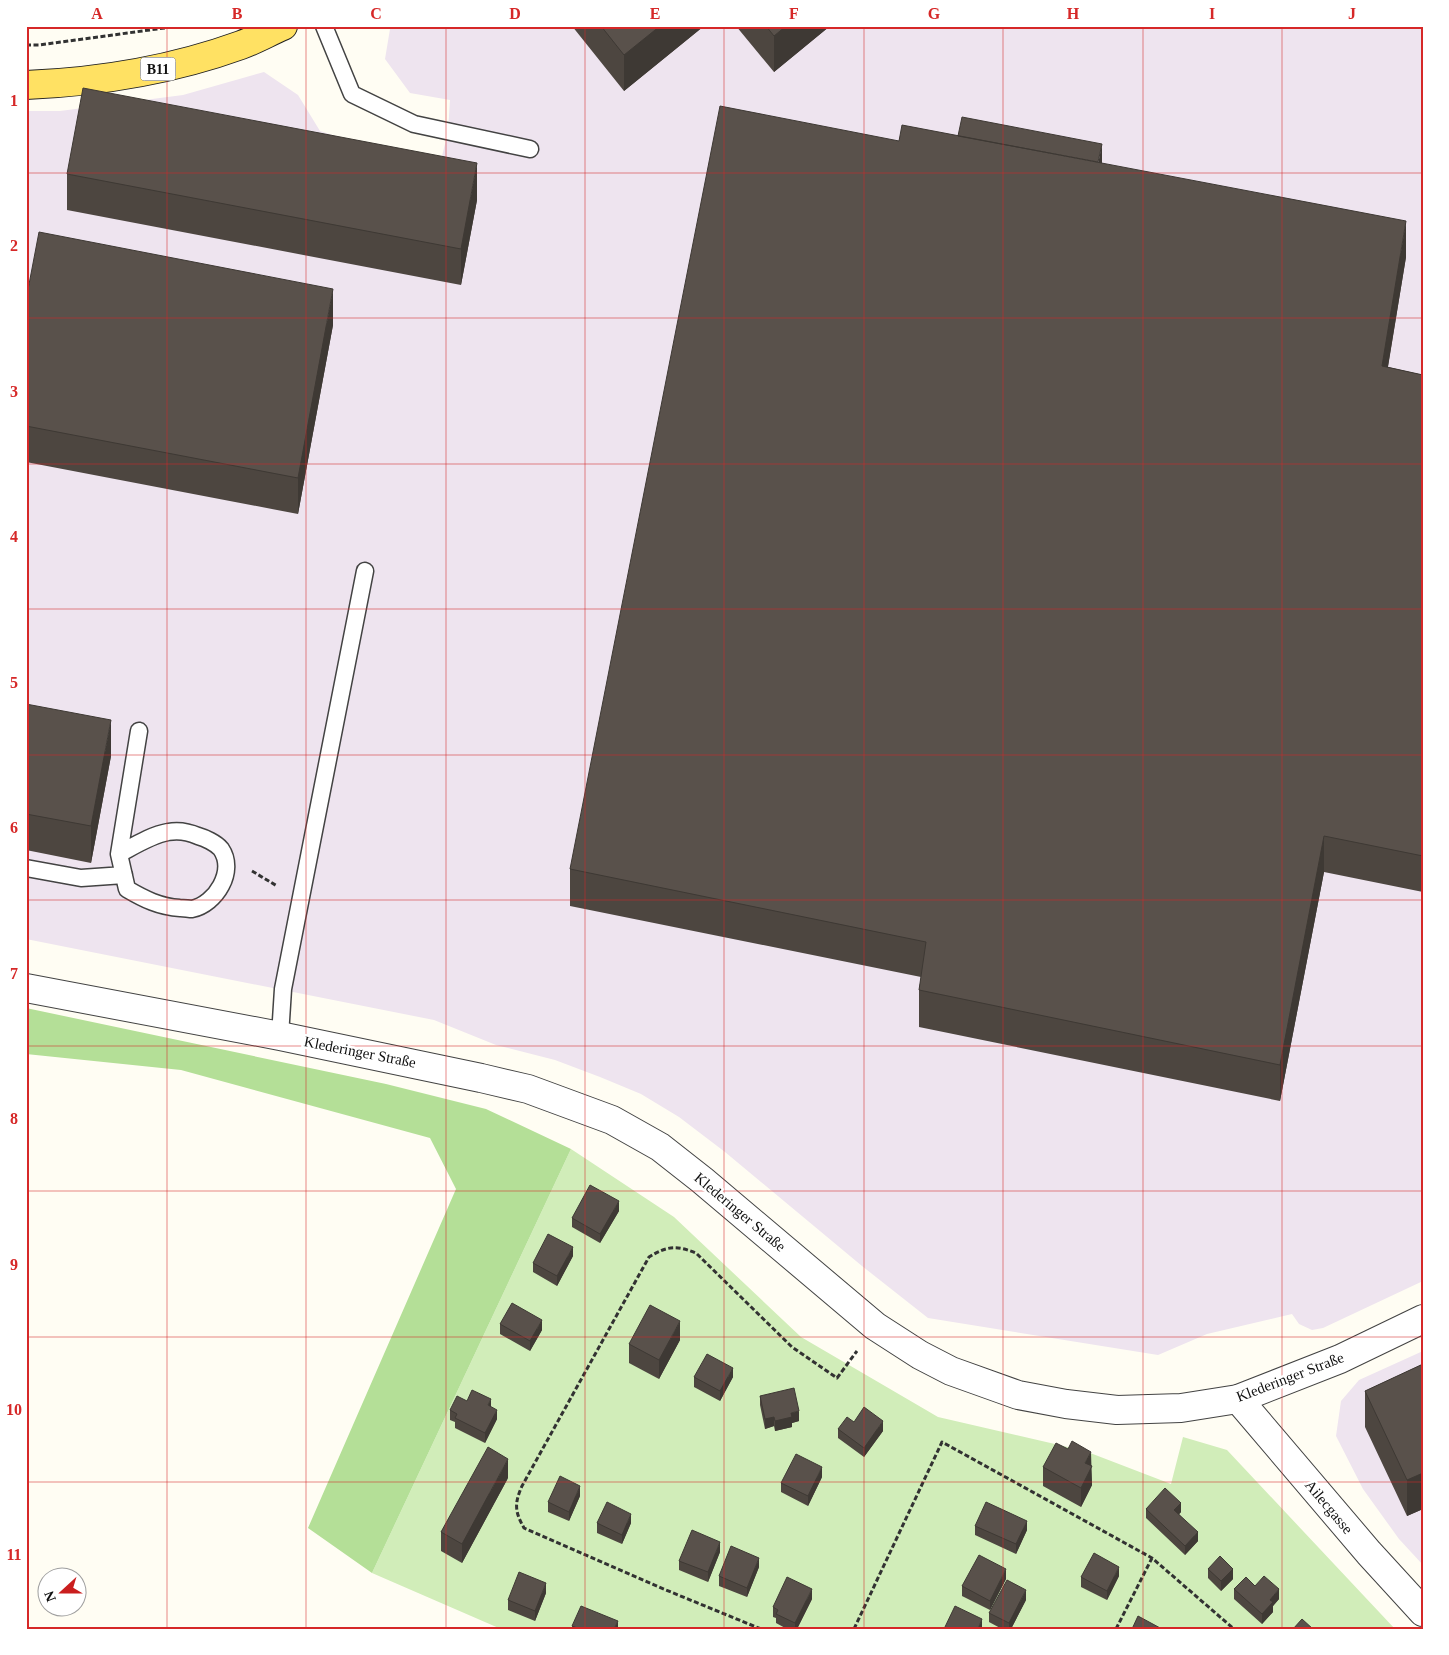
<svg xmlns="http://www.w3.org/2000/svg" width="1449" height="1655" font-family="Georgia,serif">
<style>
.industrial{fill:#eee4ef}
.green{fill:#d1edb9}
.forest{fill:#b4df97}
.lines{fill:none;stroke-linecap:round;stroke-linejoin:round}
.service-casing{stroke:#434343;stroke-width:19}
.minor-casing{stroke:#434343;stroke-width:30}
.tertiary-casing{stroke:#434343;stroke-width:30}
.primary-casing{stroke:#212121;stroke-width:30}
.path{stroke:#323232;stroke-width:3;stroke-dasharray:5 2.5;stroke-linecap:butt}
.service{stroke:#fff;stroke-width:16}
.minor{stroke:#fff;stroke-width:28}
.tertiary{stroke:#fff;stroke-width:28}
.primary{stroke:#ffe163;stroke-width:28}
.wall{fill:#4d4640}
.shaded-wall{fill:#3e3934}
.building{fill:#59514b;stroke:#3e3934}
.grid{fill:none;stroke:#d62828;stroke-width:1;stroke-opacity:0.55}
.labels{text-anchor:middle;stroke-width:5;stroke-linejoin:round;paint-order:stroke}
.shield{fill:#fff;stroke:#585858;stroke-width:1}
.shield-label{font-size:14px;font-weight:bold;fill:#101010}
.street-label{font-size:15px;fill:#101010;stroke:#fff}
.neatline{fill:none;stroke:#d62828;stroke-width:2}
.grid-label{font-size:16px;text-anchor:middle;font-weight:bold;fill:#d62828}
</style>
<rect width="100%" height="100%" fill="#fffdf3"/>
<path class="industrial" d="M393 26H1423V1281L1323 1328 1312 1330 1299 1324 1292 1314 1207 1334 1158 1355 928 1318 862 1266 725 1152 679 1117 641 1094 600 1077 555 1060 496 1045 434 1020 26 939V111H60L183 95 264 72 298 95 320 131 404 158 441 160 448 132 450 100 410 93 385 59 390 29Z
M1423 1351V1565L1399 1539 1363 1489 1336 1436 1341 1401 1359 1380Z"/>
<path class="green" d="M571 1149 674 1217 801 1337 938 1417 1085 1451 1171 1484 1183 1437 1227 1450 1395 1629H501L372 1573Z"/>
<path class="forest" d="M26 1008 386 1084 486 1109 571 1149 372 1573 308 1528 456 1189 430 1138 181 1070 26 1054Z"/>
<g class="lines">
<g class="service-casing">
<path id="service" d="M324 26 352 94 414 124 530 149
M119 854C134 846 151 835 168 832 178 830 189 832 198 836 205 838 216 843 221 849 236 871 216 904 192 909 189 909 184 908 180 908 160 907 144 899 127 889L119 854 139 731
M26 868 81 878 124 875
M280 1036 283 989 365 571"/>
</g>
<g class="minor-casing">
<path id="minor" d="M1238 1399 1369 1553 1423 1612"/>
</g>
<g class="tertiary-casing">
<path id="tertiary" d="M26 988 280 1036 481 1078 528 1089 612 1120 660 1147 702 1180 875 1326 920 1355 951 1371 1018 1395 1066 1404 1117 1410 1181 1408 1238 1399 1340 1359 1423 1319"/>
</g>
<g class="primary-casing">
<path id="primary" d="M26 85C99 82 172 70 241 45 255 40 269 32 283 26"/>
</g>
<path class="path" d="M26 45H39L179 26
M252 871 277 886
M761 1629 666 1590 524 1528C515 1512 514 1504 522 1486L649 1257C667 1246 676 1245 696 1253L792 1347 837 1378 857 1351
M854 1629 942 1442 1152 1558 1234 1629
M1116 1629 1152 1558"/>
<use href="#service" class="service"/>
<use href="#minor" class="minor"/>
<use href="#tertiary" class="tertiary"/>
<use href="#primary" class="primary"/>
</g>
<path class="wall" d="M572 26H704L624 91Z
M736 26H830L774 72Z
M899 141 1101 163 1406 257 1388 367 1423 375V892L1324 872 1280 1101 919 1027V990L921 977 570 906V869Z
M67 174 477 200 461 285 67 210Z
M26 300 333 325 298 514 26 462Z
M26 704 111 756 91 863 26 850Z
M619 1211 600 1243 572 1227V1218Z
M573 1256 557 1286 533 1272V1263Z
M500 1324 542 1330 530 1351 500 1334Z
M680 1340 659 1379 629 1363V1344Z
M1423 1364V1509L1407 1516 1365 1427V1391Z
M694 1377H733L720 1401 694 1387Z
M760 1396 799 1421 792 1423V1427L775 1431 774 1426 765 1429 760 1405Z
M467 1401 491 1407 497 1419 485 1443 455 1428V1422L450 1420V1410Z
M854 1422 883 1431 864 1457 838 1438V1429Z
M1091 1466 1092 1485 1081 1507 1043 1486V1467Z
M822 1477 808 1506 781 1492V1483Z
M508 1478 462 1563 441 1551V1532Z
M580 1496 569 1521 548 1512V1502Z
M1146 1509 1181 1512 1179 1514 1198 1541 1185 1555 1146 1518Z
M597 1523H631L622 1544 597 1533Z
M975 1526 1027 1530 1016 1554 975 1535Z
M720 1552 708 1582 679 1570V1561Z
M759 1567 747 1597 719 1586V1576Z
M1208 1569 1233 1579 1221 1591 1208 1578Z
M1119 1576 1107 1600 1081 1587V1577Z
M1006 1579 990 1610 962 1596V1586Z
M1255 1586 1279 1599 1273 1606V1612L1262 1624 1234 1599V1589Z
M546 1593 535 1621 508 1610V1600Z
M812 1599 797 1629H787L776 1623V1618L773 1617V1607Z
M1026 1600 1011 1629H1002L989 1622V1613Z
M572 1626 618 1629H572Z"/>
<path class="shaded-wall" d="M660 26H704L624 91V55Z
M786 26H830L774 72V36Z
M1102 144V163L1096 174Z
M477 163V200L461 285V249Z
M1406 221V257L1382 402V366Z
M333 289V325L298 514V478Z
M111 720V756L91 863V826Z
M1324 836V872L1280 1101V1065Z
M619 1201V1211L600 1243V1234Z
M573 1247V1256L557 1286V1276Z
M542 1320V1330L530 1351V1341Z
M680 1321V1340L659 1379V1360Z
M733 1368V1377L720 1401V1391Z
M491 1399V1408L488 1405Z
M497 1410V1419L485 1443V1433Z
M799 1411V1421L792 1423V1427L775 1431V1421L791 1413Z
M774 1417V1426L765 1429V1419Z
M883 1421V1431L864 1457V1448Z
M1091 1452 1092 1485 1081 1507V1488L1085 1463Z
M508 1459V1478L462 1563V1544Z
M822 1467V1477L808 1506V1496Z
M1423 1473V1509L1407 1516V1480Z
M580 1486V1496L569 1521V1512Z
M1181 1503V1512L1174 1520V1510Z
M631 1514V1523L622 1544V1535Z
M1027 1521V1530L1016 1554V1544Z
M1198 1532V1541L1185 1555V1546Z
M720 1542V1552L708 1582V1572Z
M759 1558V1567L747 1597V1588Z
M1119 1567V1576L1107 1600V1591Z
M1006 1569V1579L990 1610V1601Z
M1233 1569V1579L1221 1591V1581Z
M546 1583V1593L535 1621V1611Z
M812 1589V1599L797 1629H795V1623Z
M1279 1589V1599L1273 1606V1612L1262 1624V1614L1270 1600Z
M1026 1590V1600L1011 1629H1009V1623Z
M982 1619V1629H978Z
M618 1621V1629H614Z"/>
<path class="building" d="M601 26H660L624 55Z
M766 26H786L774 36Z
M83 88 477 163 461 249 67 174Z
M720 106 899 141 902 125 1406 221 1382 366 1423 375V856L1324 836 1280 1065 919 990 926 942 570 869Z
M962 117 1102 144 1098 162 958 136Z
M39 232 333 289 298 478 26 426V300Z
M26 704 111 720 91 826 26 814Z
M590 1185 619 1201 600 1234 572 1218Z
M548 1234 573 1247 557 1276 533 1263Z
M512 1303 542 1320 530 1341 500 1324Z
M650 1305 680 1321 659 1360 629 1344Z
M707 1354 733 1368 720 1391 694 1377Z
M1423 1364V1473L1407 1480 1365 1391Z
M794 1388 799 1411 791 1413 792 1417 775 1421 774 1417 765 1419 760 1396Z
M472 1390 491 1399 488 1405 497 1410 485 1433 455 1418 457 1414 450 1410 457 1396 467 1401Z
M864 1407 883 1421 864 1448 838 1429 847 1417 854 1422Z
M1072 1441 1091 1452 1085 1463 1092 1466 1081 1488 1043 1467 1056 1443 1068 1449Z
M488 1447 508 1459 462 1544 441 1532Z
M796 1454 822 1467 808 1496 781 1483Z
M560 1476 580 1486 569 1512 548 1502Z
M1165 1488 1181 1503 1174 1510 1198 1532 1185 1546 1146 1509Z
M607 1502 631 1514 622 1535 597 1523Z
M986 1502 1027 1521 1016 1544 975 1526Z
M692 1530 720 1542 708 1572 679 1561Z
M731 1546 759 1558 747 1588 719 1576Z
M1094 1553 1119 1567 1107 1591 1081 1577Z
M979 1555 1006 1569 990 1601 962 1586Z
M1220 1556 1233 1569 1221 1581 1208 1569Z
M519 1572 546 1583 535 1611 508 1600Z
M1264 1576 1279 1589 1270 1600 1273 1602 1262 1614 1234 1589 1246 1577 1255 1586Z
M787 1577 812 1589 795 1623 776 1614 778 1610 773 1607Z
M1007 1580 1026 1590 1009 1623 989 1613Z
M581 1606 618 1621 614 1629H580L572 1626Z
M955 1606 982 1619 978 1629H944Z
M1138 1616 1162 1629H1132Z
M1302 1619 1313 1629H1293Z"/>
<path class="grid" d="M167 26V1629M306 26V1629M446 26V1629M585 26V1629M724 26V1629M864 26V1629M1003 26V1629M1143 26V1629M1282 26V1629M26 173H1423M26 318H1423M26 464H1423M26 609H1423M26 755H1423M26 900H1423M26 1046H1423M26 1191H1423M26 1337H1423M26 1482H1423"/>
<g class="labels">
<rect class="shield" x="140.5" y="57.5" width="35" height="23" rx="4"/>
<g class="shield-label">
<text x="158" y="74">B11</text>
</g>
<g class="street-label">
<text transform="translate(360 1052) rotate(11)" y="5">Klederinger Straße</text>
<text transform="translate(740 1212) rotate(40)" y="5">Klederinger Straße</text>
<text transform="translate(1290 1377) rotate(-21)" y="5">Klederinger Straße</text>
<text transform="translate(1329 1507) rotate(50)" y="5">Ailecgasse</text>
</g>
</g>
<rect width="1449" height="1655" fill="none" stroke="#ffffff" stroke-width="55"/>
<g transform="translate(62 1592) rotate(249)"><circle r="24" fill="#ffffff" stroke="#9f9f9f"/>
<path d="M0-4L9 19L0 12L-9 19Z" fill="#ca1e1e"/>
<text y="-8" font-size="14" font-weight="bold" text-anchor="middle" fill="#101010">N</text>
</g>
<rect x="28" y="28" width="1394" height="1600" class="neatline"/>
<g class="grid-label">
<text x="97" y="19">A</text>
<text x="237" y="19">B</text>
<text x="376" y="19">C</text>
<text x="515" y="19">D</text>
<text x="655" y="19">E</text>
<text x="794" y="19">F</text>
<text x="934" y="19">G</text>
<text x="1073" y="19">H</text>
<text x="1212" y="19">I</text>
<text x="1352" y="19">J</text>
<text x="14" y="106">1</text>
<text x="14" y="251">2</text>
<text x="14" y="397">3</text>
<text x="14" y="542">4</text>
<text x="14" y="688">5</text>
<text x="14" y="833">6</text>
<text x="14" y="979">7</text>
<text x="14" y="1124">8</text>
<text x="14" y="1270">9</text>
<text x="14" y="1415">10</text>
<text x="14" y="1560">11</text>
</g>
</svg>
